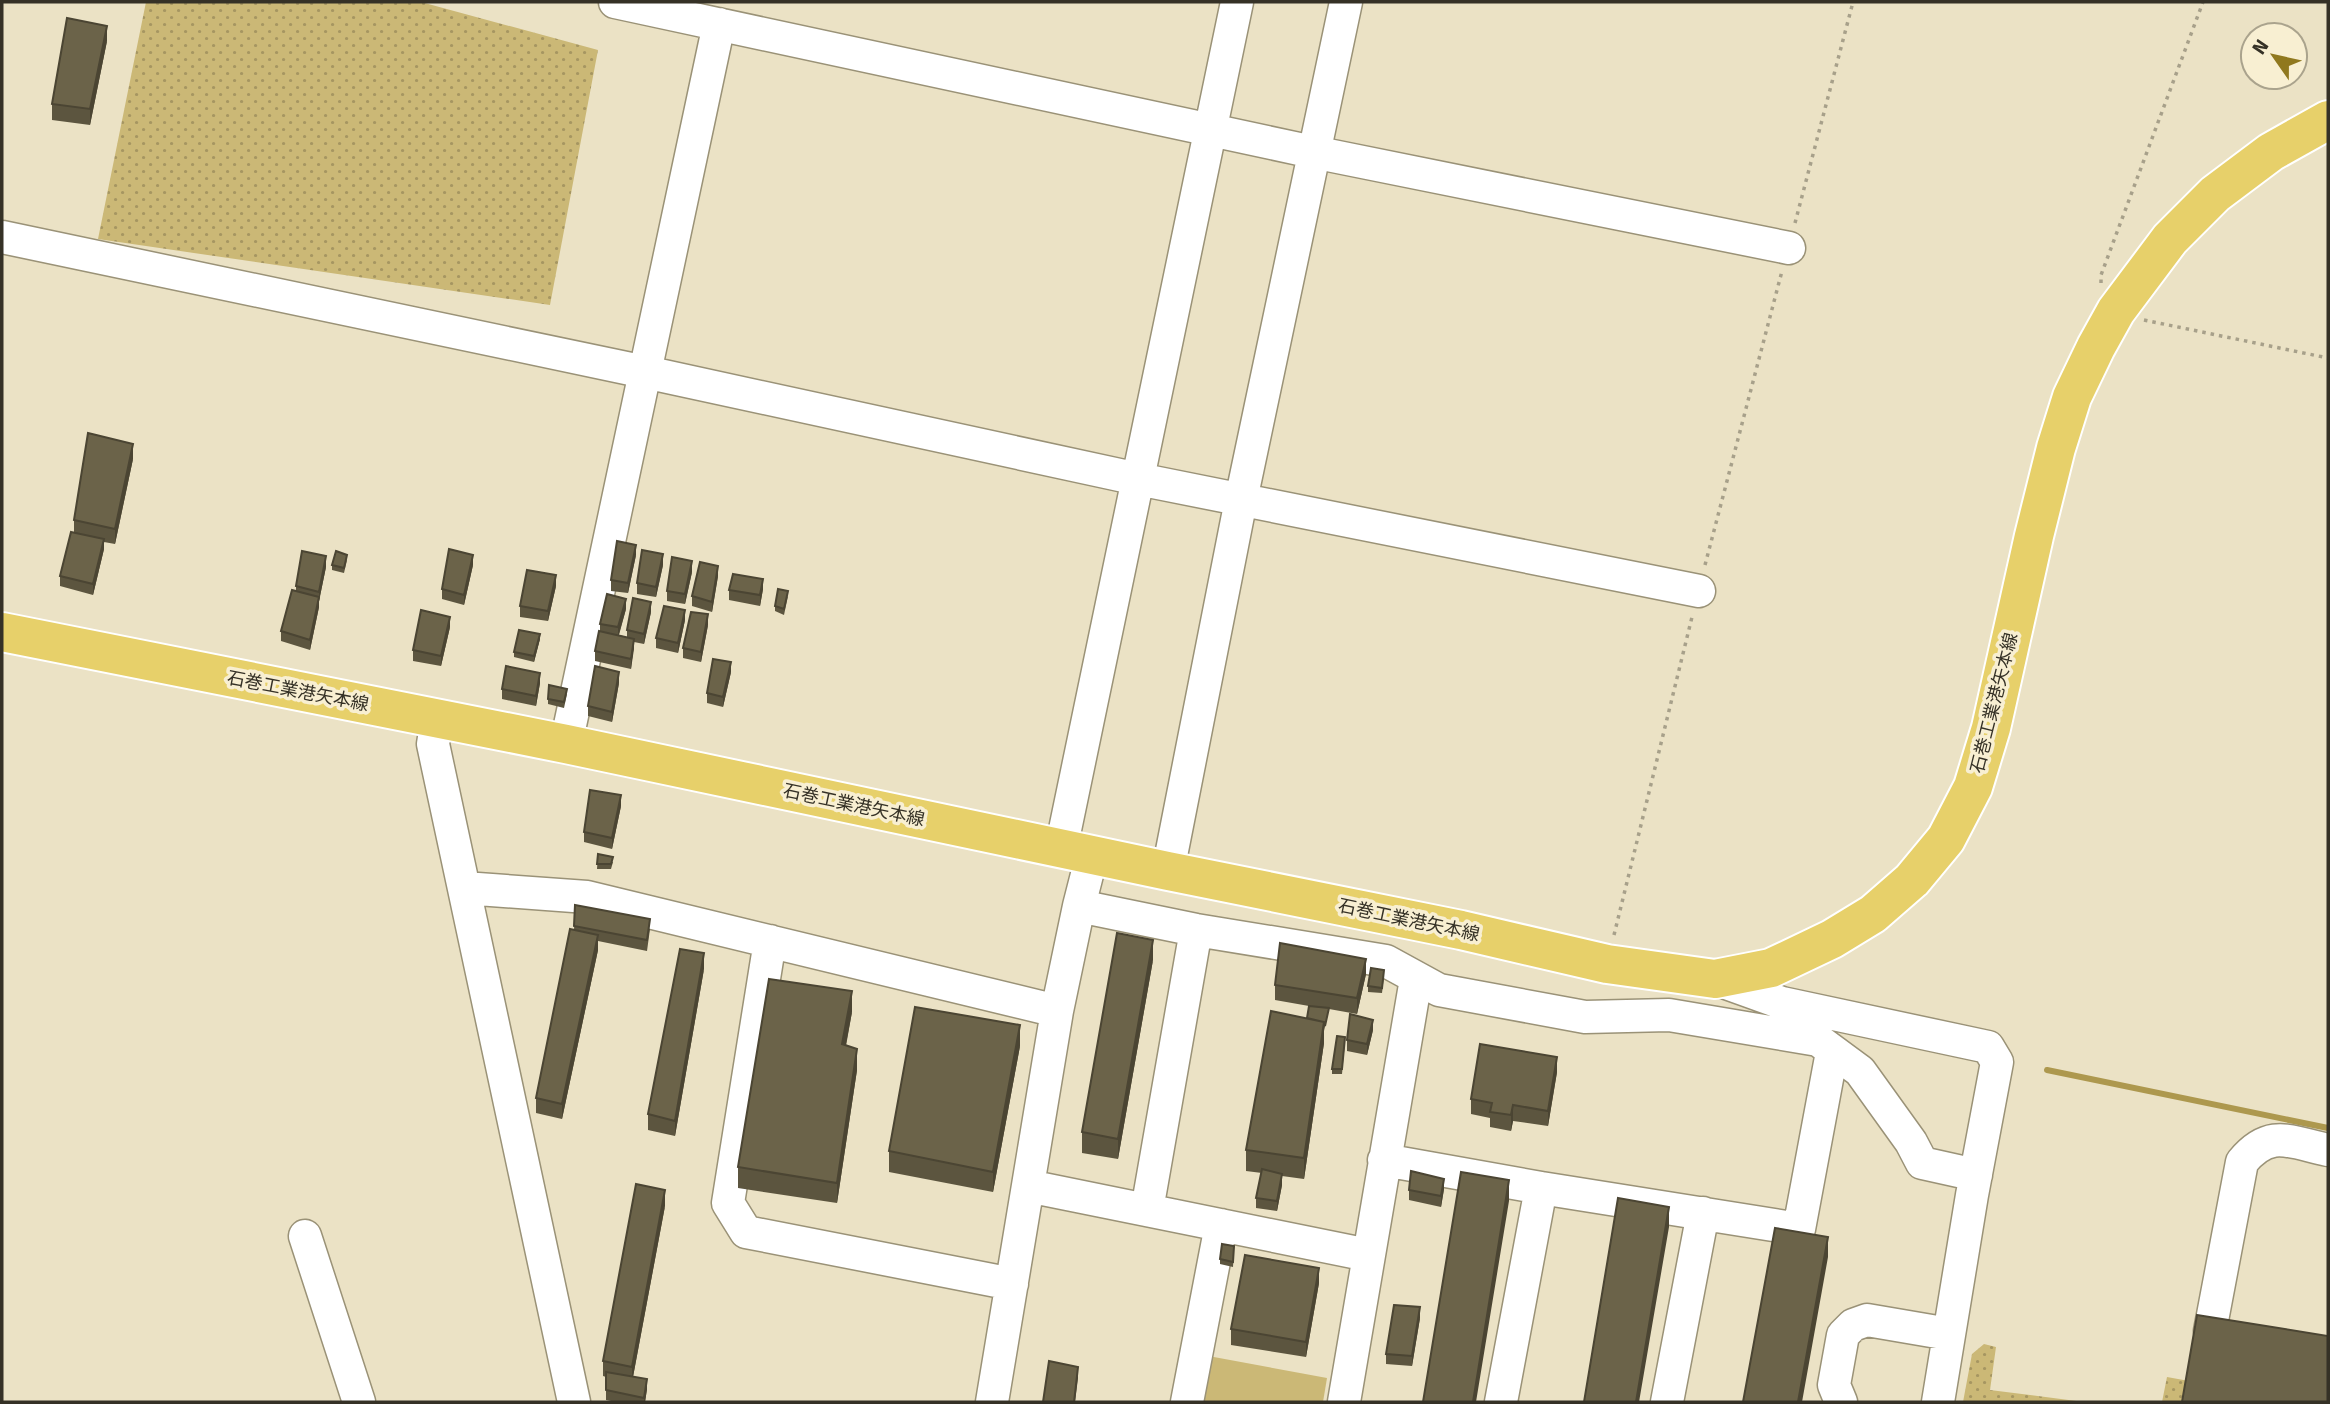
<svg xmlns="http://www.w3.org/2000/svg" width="2330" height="1404" font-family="Signika,'Noto Sans JP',sans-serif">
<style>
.grass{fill:url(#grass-dots)}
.pitch{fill:#cbb876}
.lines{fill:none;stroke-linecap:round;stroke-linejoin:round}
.stream{stroke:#ad984e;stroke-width:6}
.minor-casing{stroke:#9a9277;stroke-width:35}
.major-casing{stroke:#fff;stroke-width:42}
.path{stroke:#a7a08a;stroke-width:3.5;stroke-dasharray:3.5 5;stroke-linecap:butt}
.minor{stroke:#fff;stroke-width:32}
.major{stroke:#e7d06a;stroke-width:38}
.wall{fill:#5c553f}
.shaded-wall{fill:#4b4533}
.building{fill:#6b6349;stroke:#4b4533;stroke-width:2}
.labels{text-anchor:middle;stroke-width:7;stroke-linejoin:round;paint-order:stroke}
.street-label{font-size:18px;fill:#353126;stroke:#f8efd2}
</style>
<defs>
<pattern id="grass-dots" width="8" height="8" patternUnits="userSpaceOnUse" patternTransform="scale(1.75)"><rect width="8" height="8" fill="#cbb876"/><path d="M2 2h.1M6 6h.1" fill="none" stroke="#a69661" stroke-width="1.8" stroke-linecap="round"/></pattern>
</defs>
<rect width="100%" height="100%" fill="#ebe2c5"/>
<path class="grass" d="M146 2H421L598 50 550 305 98 239Z
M1984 1344 1996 1347 1990 1390 2084 1402H1963L1972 1354Z
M2167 1377 2189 1381 2185 1402H2162Z"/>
<path class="pitch" d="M1203 1355 1327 1378 1323 1402H1194Z"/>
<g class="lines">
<path class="stream" d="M2047 1070 2328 1128"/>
<g class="minor-casing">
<path id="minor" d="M615 2 1313 152 1789 248
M2 237 645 372 1138 479 1699 591
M437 719 433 744 574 1402
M566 744 719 24
M1061 849 1237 2
M1168 871 1241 500 1346 2
M464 888 587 897 1057 1011
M1079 906 1092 855
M770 941 728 1203 746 1232 1012 1284
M1715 979 1782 1003 1988 1047 1997 1062 1972 1195 1938 1402
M1384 1160 1541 1188 1799 1229 1832 1052
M1028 1186 1368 1255
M1147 1210 1196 930
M305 1236 359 1402
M2210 1331 2242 1162C2270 1128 2290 1142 2328 1150
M992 1402 1057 1011 1079 906 1196 930 1386 961 1439 990 1585 1017 1669 1015 1818 1040 1860 1071 1911 1142 1922 1163 1976 1175
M1187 1402 1221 1225
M1344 1402 1416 979
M1501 1402 1541 1188
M1667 1402 1703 1213
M1841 1402 1834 1385 1843 1335 1853 1325 1867 1320 1949 1334"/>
</g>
<g class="major-casing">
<path id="major" d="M2 632 566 744 1168 871 1461 930 1607 964 1715 979 1771 968 1832 939 1873 914 1912 880 1946 839 1973 787 1991 728 2034 536 2056 448 2072 397 2096 347 2116 311 2170 239 2215 194 2271 152 2328 120"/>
</g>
<path class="path" d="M1795 223 1853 2
M2101 283V275L2203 2
M2144 320 2328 358
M1705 565 1782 271
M1614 935 1692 617"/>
<use href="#minor" class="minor"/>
<use href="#major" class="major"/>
</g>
<path class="wall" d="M107 41 90 125 52 120V104Z
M133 459 115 544 104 542V549L93 595 60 586V576L74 532V520Z
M636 555 628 593 611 591V580Z
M347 560 344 573 332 570V565Z
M473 565 464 605 442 599V589Z
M663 565 656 597 637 594V583Z
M326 567 319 601V607L310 650 281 641V631L296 591V586Z
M692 572 685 604 667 601V591Z
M718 576 712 612 692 606V596Z
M556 586 548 621 520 617V606Z
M763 589 760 606 729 600V590Z
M788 596 784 615 775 611V606Z
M626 609 619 635 627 637V630L651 612 644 644 634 642 631 669 595 661V651L600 631V624Z
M685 620 678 653 656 648V638Z
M708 625 701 662 683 658V648Z
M450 627 441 666 413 661V650Z
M540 639 534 662 514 657V652Z
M731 672 723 707 707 703V693Z
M540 683 536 706 502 699V689Z
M619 683 612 722 588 716V706Z
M567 694 564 708 548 704V699Z
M621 806 612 849 584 842V832Z
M598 854 613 862 611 869H597Z
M575 905 650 929 647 951 598 941V950L562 1119 536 1113V1098L574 930Z
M1153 960 1118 1159 1082 1153V1132Z
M704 969 675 1136 648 1130V1114Z
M1366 974 1357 1014 1329 1009 1324 1031V1043L1304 1179 1282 1176V1185L1277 1211 1256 1208V1198L1262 1173 1246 1171V1150L1307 1018 1309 1006 1275 1000V985Z
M1384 976 1382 993 1368 992V986Z
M852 1012 846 1046 857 1070 837 1203 738 1188V1167Z
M1373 1030 1367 1055 1347 1051V1040Z
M1345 1042 1342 1074H1332V1069Z
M1020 1046 993 1192 889 1172V1151Z
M1557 1072 1548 1126 1513 1121 1511 1131 1490 1127V1118L1471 1114V1099Z
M1444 1189 1441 1207 1409 1200V1190Z
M665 1206 633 1377 647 1389 645 1402H616L606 1400V1377L603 1376V1361Z
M1234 1246 1233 1267 1220 1264V1259Z
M1319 1283 1306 1357 1231 1345V1329Z
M1420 1318 1412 1366 1386 1364V1354Z"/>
<path class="shaded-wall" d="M107 26V41L90 125V109Z
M133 444V459L115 544V529Z
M104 539V549L93 595V584Z
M636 545V555L628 593V583Z
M663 554V565L656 597V587Z
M473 555V565L464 605V595Z
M326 556V567L319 601V607L310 650V640L319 598V592Z
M692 561V572L685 604V594Z
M718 566V576L712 612V602Z
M556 575V586L548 621V611Z
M763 579V589L760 606V595Z
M626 599V609L618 637V627Z
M651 602V612L644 644V634Z
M685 610V620L678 653V643Z
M708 614V625L701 662V652Z
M450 617V627L441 666V656Z
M540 634V639L534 662V656Z
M634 639V649L631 669V659Z
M731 662V672L723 707V697Z
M619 672V683L612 722V712Z
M540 673V683L536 706V696Z
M621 795V806L612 849V838Z
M598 935V950L562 1119V1104Z
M1153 940V960L1118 1159V1139Z
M704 953V969L675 1136V1121Z
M1366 959V974L1357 1014V998Z
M852 991V1012L842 1065V1044Z
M1373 1020V1030L1367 1055V1044Z
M1324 1022V1043L1304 1179V1158Z
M1020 1025V1046L993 1192V1172Z
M857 1049V1070L837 1203V1183Z
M1557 1057V1072L1548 1126V1111Z
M1513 1105V1121L1511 1131V1115Z
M1282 1174V1185L1277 1211V1201Z
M1444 1179V1189L1441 1207V1196Z
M1509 1180V1201L1476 1402H1473Z
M665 1190V1206L632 1382V1367Z
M1669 1207V1227L1639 1402H1636Z
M1828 1237V1257L1802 1402H1798Z
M1319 1268V1283L1306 1357V1342Z
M1420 1307V1318L1412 1366V1356Z
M1078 1367V1378L1075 1402H1074Z
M647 1379V1389L645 1402H644Z"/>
<path class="building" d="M67 18 107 26 90 109 52 104Z
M88 433 133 444 115 529 74 520Z
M71 532 104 539 93 584 60 576Z
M617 541 636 545 628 583 611 580Z
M449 549 473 555 464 595 442 589Z
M642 550 663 554 656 587 637 583Z
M302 551 326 556 319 592 296 586Z
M336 551 347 555 344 568 332 565Z
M672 557 692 561 685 594 667 591Z
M700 562 718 566 712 602 692 596Z
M527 570 556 575 548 611 520 606Z
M733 574 763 579 760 595 729 590Z
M778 589 788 591 784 609 775 606Z
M292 590 319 597 310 640 281 631Z
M607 594 626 599 618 627 600 624Z
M633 598 651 602 644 634 627 630Z
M664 606 685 610 678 643 656 638Z
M421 610 450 617 441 656 413 650Z
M691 612 708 614 701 652 683 648Z
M519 630 540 634 534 656 514 652Z
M599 631 634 639 631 659 595 651Z
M713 659 731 662 723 697 707 693Z
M506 666 540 673 536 696 502 689Z
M595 666 619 672 612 712 588 706Z
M549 685 567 689 564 702 548 699Z
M590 790 621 795 612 838 584 832Z
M598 854 613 857 611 864H597Z
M575 905 650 919 647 940 574 926Z
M570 929 598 935 562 1104 536 1098Z
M1117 933 1153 940 1118 1139 1082 1132Z
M1280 943 1366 959 1357 998 1275 985Z
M680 949 704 953 675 1121 648 1114Z
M1371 968 1384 970 1382 988 1368 986Z
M769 979 852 991 842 1044 857 1049 837 1183 738 1167Z
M1309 1006 1329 1008 1325 1026 1324 1022 1307 1018Z
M915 1007 1020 1025 993 1172 889 1151Z
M1271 1011 1324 1022 1304 1158 1246 1150Z
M1350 1014 1373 1020 1367 1044 1347 1040Z
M1337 1036 1345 1037 1342 1069H1332Z
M1480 1044 1557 1057 1548 1111 1513 1105 1511 1115 1490 1112 1492 1103 1471 1099Z
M1262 1169 1282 1174 1277 1201 1256 1198Z
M1411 1171 1444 1179 1441 1196 1409 1190Z
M1461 1172 1509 1180 1473 1402H1423Z
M636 1184 665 1190 632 1367 603 1361Z
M1618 1198 1669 1207 1636 1402H1584Z
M1775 1228 1828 1237 1798 1402H1743Z
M1222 1244 1234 1246 1233 1262 1220 1259Z
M1245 1255 1319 1268 1306 1342 1231 1329Z
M1394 1305 1420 1307 1412 1356 1386 1354Z
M2197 1315 2328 1336V1402H2182Z
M1049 1361 1078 1367 1074 1402H1043Z
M606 1372 647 1379 644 1398 606 1390Z"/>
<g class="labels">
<g class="street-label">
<text transform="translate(298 691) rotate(11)" y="6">石巻工業港矢本線</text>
<text transform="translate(1994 703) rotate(-76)" y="6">石巻工業港矢本線</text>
<text transform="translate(854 805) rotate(12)" y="6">石巻工業港矢本線</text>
<text transform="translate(1409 920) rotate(12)" y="6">石巻工業港矢本線</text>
</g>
</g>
<rect width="2330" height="1404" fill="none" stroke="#353126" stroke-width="7"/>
<g transform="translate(2274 56) rotate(304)"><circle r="33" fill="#f8efd2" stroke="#aaa38d" stroke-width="2"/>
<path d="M0-5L12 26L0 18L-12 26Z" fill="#90781e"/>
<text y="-10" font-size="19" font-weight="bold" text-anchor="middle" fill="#353126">N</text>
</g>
</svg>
